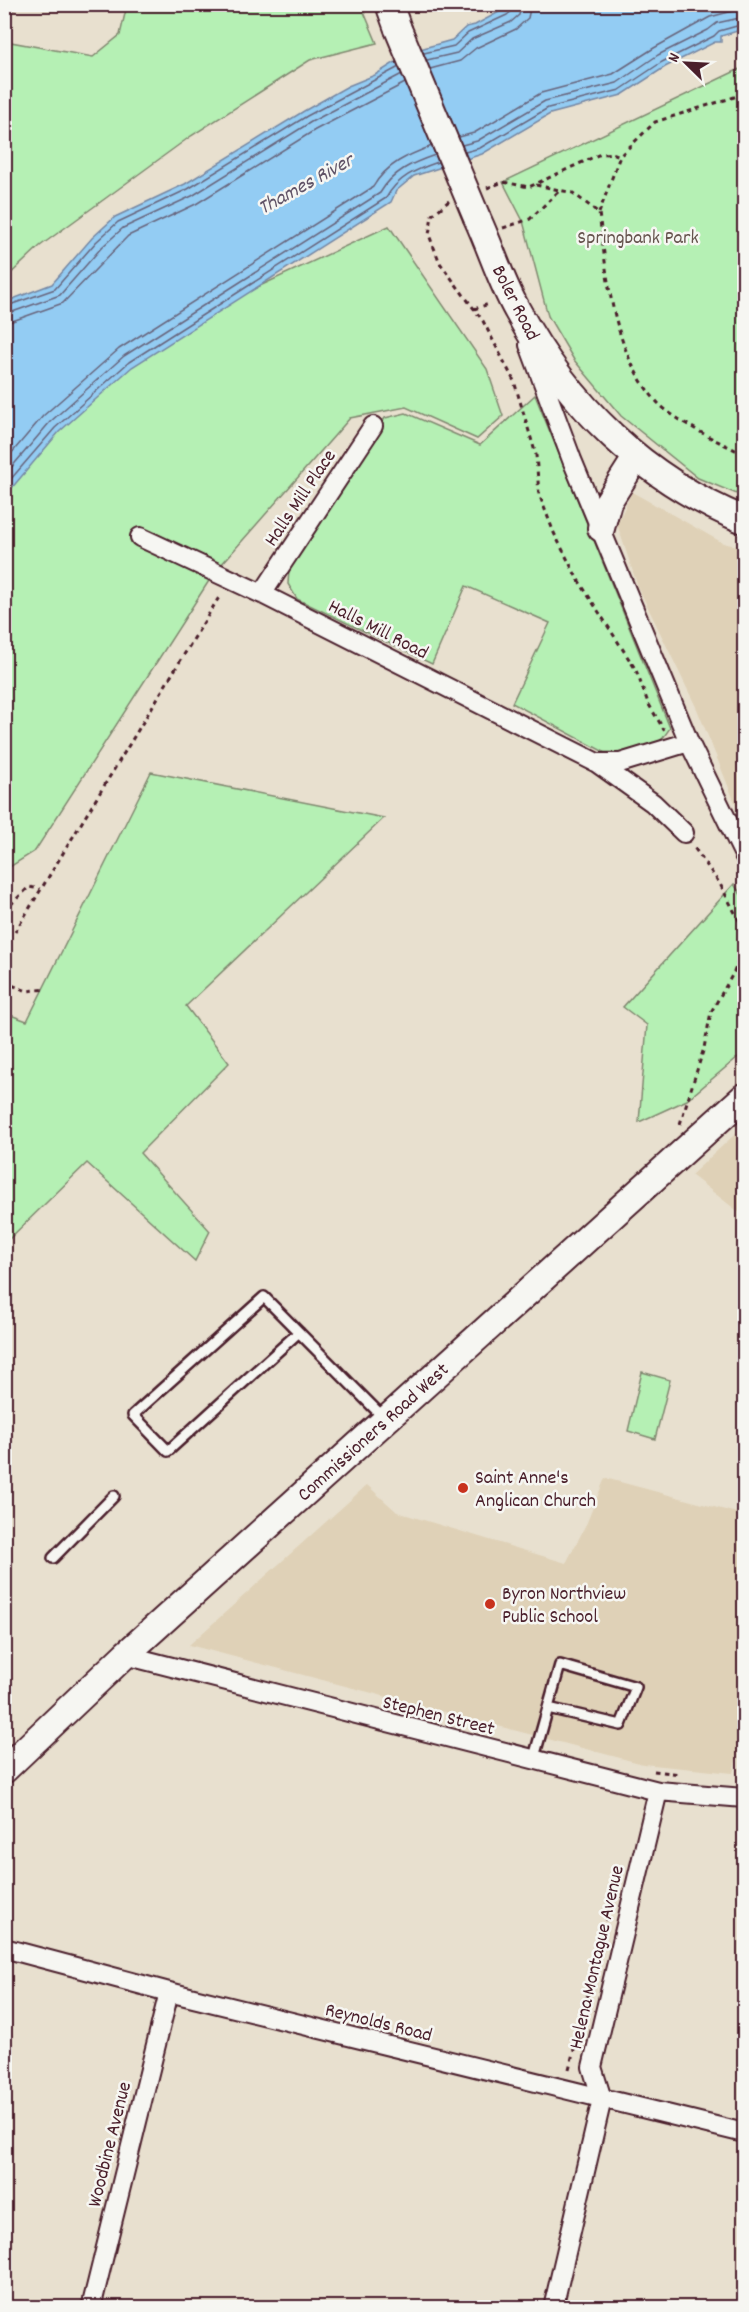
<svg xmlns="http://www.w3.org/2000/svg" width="749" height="2312" font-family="Dekko,sans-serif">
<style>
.built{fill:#dfd1b7}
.green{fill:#b5f0b4;stroke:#808870;stroke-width:1.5}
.water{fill:#93ccf3;stroke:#7687a3;stroke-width:1.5}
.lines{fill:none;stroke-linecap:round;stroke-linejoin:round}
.shore{stroke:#67647b;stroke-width:1.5}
.lane-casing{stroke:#4a1f2b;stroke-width:14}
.street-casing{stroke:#4a1f2b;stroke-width:22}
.secondary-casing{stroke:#4a1f2b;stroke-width:30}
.path{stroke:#4a1f2b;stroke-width:3;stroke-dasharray:4.5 4.5;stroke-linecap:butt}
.lane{stroke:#f6f6f2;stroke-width:9}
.street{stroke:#f6f6f2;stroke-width:18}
.secondary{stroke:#f6f6f2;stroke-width:26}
.secondary-bridge-casing{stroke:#4a1f2b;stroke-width:30;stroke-linecap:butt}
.secondary-bridge{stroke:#f6f6f2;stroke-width:26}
.poi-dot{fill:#c8321e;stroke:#f6f6f2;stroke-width:2}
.labels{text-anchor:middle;stroke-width:5;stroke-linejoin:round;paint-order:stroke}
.park-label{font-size:20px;fill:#65534d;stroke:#f6f6f2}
.street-label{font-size:20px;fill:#4a1f2b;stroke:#f6f6f2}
.poi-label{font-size:20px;fill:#4a1f2b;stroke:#f6f6f2;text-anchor:start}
.water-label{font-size:21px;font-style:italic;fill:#605367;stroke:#f6f6f2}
</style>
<rect width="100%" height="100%" fill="#e8e0cf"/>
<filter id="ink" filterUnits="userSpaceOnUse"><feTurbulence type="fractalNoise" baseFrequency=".0167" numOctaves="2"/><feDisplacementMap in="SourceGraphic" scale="12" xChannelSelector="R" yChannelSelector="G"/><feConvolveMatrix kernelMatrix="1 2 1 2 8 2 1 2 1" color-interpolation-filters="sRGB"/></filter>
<g filter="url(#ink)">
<path class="built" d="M632 492 723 543 744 548V825L697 709 638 587 617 524Z
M744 1126V1216L691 1175Z
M605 1478 744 1515V1722L733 1773 643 1764 189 1645 367 1485 397 1512 566 1563 585 1527Z"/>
<path class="green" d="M127 5H361L377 43 310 60 191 136 40 246 5 279V41L93 57 120 35Z
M744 67V497L698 478 621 416 574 360 548 316 523 221 503 182Z
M389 226 487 369 503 416 477 439 406 407 350 418 214 573 35 851 5 870V490L85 378 249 291Z
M535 395 670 728 663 738 650 748 626 753 604 752 512 703 550 623 466 586 432 664 297 599 288 584 289 569 385 418 406 413 480 445Z
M151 772 384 818 186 1006 229 1063 140 1153 210 1231 195 1261 87 1163 5 1243V1013L27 1021Z
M734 884 744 899V1052L687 1100 639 1122 647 1025 623 1007Z
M642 1372 670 1380 655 1439 628 1431Z"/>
<path class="water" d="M512 5H744V29L721 36V42H715L665 67 622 95 550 114 482 154 414 176 396 191 391 202 132 367 59 432 5 496V302L52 284 92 238 115 217 185 184 304 111 348 86 375 75 413 51 452 40 466 27 475 25Z"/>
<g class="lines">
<path class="shore" d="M424 53 454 46 468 33 507 15 513 10 514 4
M427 60 457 53 472 39 511 22 519 15 522 4
M430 69 460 61 476 48 516 29 528 18 531 4
M459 137 474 133 541 93 613 74 654 48 710 17 744 8
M462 145 477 141 545 101 617 83 658 55 708 30 717 23 744 17
M465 152 480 148 548 108 620 90 662 62 714 36 719 31 744 24
M4 307 55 289 96 242 118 222 188 189 307 116 399 67
M4 315 60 295 102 247 123 228 192 196 311 122 402 74
M4 324 63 303 128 236 196 204 315 130 405 83
M4 462 43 416 119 349 373 187C386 164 408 155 432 146
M4 476 50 422 124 356 380 193C393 171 412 163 435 155
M4 487 55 428 129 362 386 198C398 177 415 170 438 162"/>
<g class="lane-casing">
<path id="lane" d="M299 1332 168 1451 133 1415 264 1297 384 1418
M53 1558 114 1496
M533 1761 560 1665 636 1687 621 1725 548 1708"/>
</g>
<g class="street-casing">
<path id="street" d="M529 345 572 460 689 742 744 855
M140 537 262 594 597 763 653 803 684 833
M262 594 373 426
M597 763H620L689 742
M125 1655 658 1791 744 1798
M4 1948 169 1992 744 2133
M91 2308 169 1992
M553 2308 602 2099 592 2067 658 1791"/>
</g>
<g class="secondary-casing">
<path id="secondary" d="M389 4 398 29
M477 218C491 248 501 282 517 310 568 405 644 479 744 520
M601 528 608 502 636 458
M4 1770 125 1655 744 1097"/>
</g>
<path class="path" d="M4 11 28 4
M536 185 573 193 599 213C607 276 612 353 658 403 674 420 722 444 744 454
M487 188 503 182 529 187 598 155 612 153 620 156
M449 201 432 215 429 235 440 263 483 321 514 381 536 455 539 494 554 533 577 578 636 670 648 703 664 730
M599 213 620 156 655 122 744 94
M503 228 530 219 559 191
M474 309 489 304
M4 911 29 887 40 889
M15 932 221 594
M4 982 27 991 47 989
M680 1124 704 1048 711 1012 734 972 743 948V928L720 884 693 846
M654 1771 680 1774
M569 2069 620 1868"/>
<use href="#lane" class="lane"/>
<use href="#street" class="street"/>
<use href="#secondary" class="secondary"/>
<g class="secondary-bridge-casing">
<path id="secondary-bridge" d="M398 29 477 218"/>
</g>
<use href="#secondary-bridge" class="secondary-bridge"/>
</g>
</g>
<g class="poi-dot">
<circle cx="463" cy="1488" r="6"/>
<circle cx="490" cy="1604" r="6"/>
</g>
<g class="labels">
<g class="park-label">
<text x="638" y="243">Springbank Park</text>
</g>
<g class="street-label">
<text transform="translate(517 302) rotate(63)" y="7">Boler Road</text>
<text transform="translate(299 497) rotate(-56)" y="7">Halls Mill Place</text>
<text transform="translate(379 628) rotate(27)" y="7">Halls Mill Road</text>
<text transform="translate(372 1431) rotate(-42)" y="7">Commissioners Road West</text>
<text transform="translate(439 1714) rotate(14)" y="7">Stephen Street</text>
<text transform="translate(595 1957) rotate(-77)" y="7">Helena Montague Avenue</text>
<text transform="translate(379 2021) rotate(14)" y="7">Reynolds Road</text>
<text transform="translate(108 2144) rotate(-76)" y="7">Woodbine Avenue</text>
</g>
<g class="poi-label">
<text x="475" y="1483">Saint Anne's<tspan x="475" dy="23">Anglican Church</tspan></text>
<text x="502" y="1599">Byron Northview<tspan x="502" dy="23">Public School</tspan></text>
</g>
<g class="water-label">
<text transform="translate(305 183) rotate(-29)" y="7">Thames River</text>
</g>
</g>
<rect width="749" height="2312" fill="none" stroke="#f6f6f2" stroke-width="24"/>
<rect x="12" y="12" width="725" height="2288" fill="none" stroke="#4a1f2b" stroke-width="2" filter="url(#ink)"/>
<g transform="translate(686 63) rotate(294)" stroke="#f6f6f2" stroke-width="4.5" paint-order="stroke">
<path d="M0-4.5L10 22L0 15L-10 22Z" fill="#4a1f2b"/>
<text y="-9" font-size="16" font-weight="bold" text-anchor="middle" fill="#4a1f2b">N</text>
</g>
</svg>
